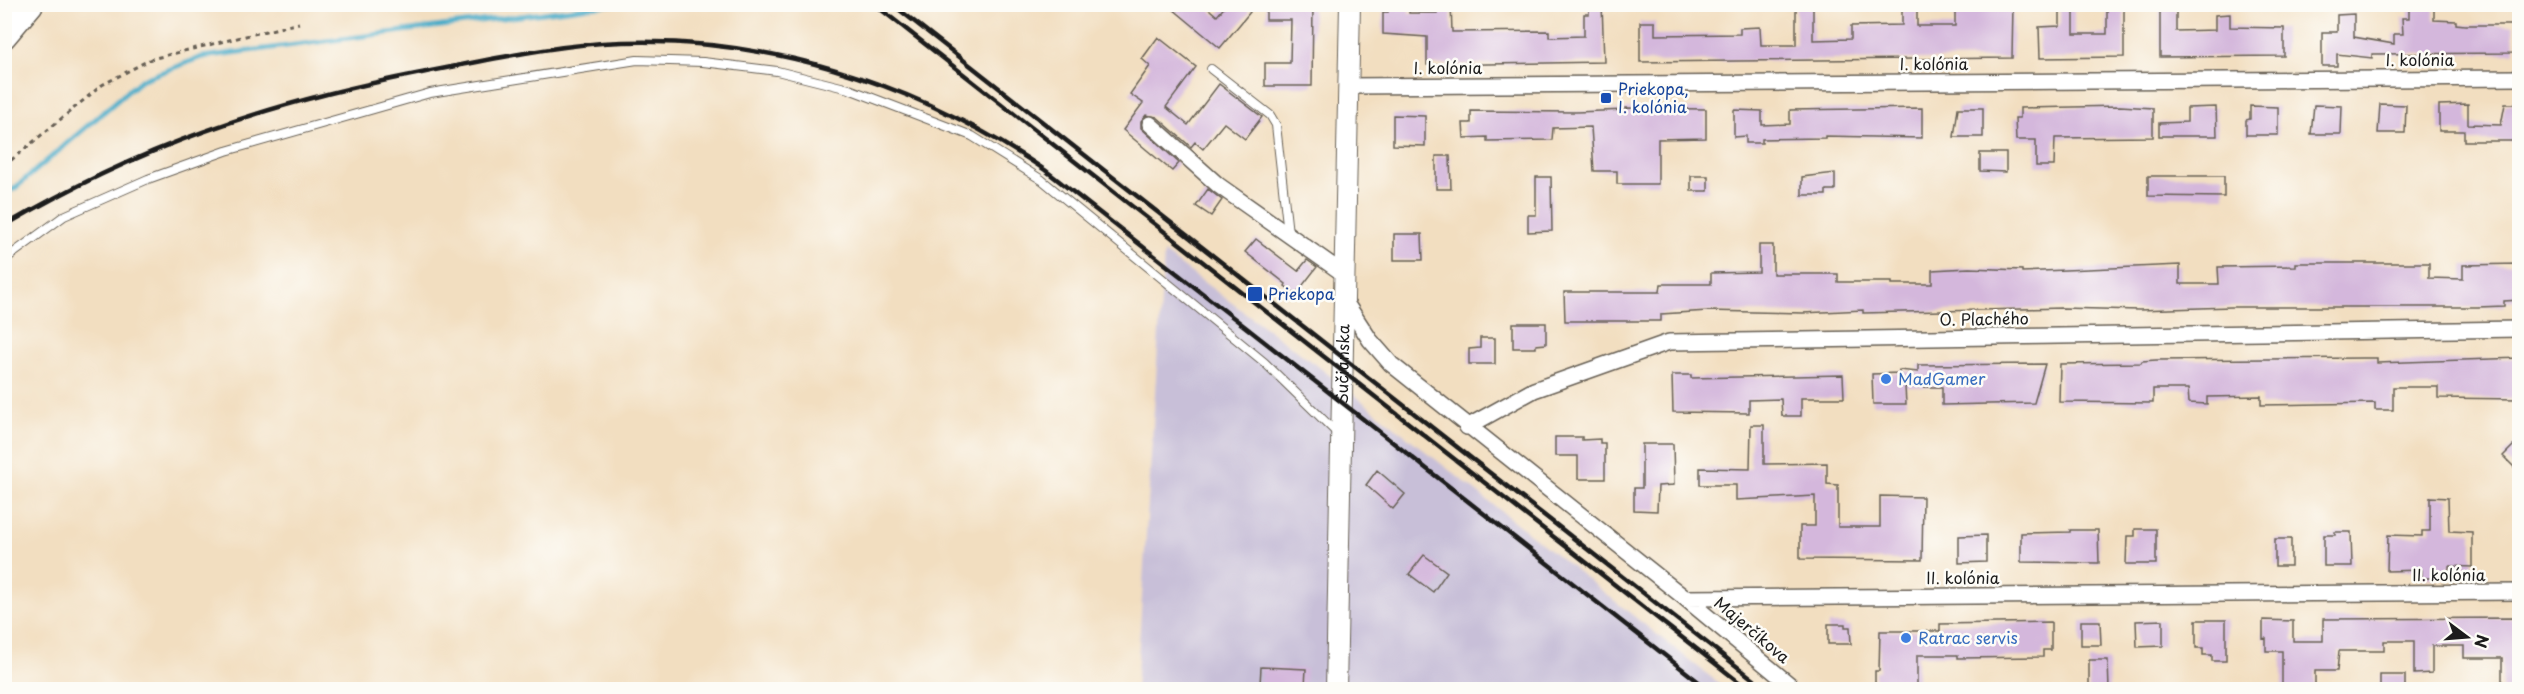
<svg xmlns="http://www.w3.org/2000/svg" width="2524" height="694" font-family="'Playpen Sans',sans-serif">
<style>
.industrial{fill:#c8bfd8}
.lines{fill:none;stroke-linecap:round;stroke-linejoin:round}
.stream{stroke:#48acc8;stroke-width:5}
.building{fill:#d4b7dc}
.service-casing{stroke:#676055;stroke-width:10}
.minor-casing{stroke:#676055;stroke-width:18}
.tertiary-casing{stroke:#676055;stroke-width:22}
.primary-casing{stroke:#676055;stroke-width:27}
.path{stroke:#676055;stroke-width:3;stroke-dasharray:4.5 4.5;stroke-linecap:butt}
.service{stroke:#fff;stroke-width:8}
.minor{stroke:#fff;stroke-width:15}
.tertiary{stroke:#fff;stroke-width:20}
.primary{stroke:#fff;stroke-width:24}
.rail{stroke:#1c1c1c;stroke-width:4.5}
.transit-dot{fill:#1a4fb4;stroke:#fdfcf7;stroke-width:2}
.shop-dot{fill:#3f7fe0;stroke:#fdfcf7;stroke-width:2}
.labels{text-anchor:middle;stroke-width:5;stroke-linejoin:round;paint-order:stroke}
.street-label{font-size:16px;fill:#1c1c1c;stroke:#fdfcf7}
.transit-label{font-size:16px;fill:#164399;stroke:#fdfcf7;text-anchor:start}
.shop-label{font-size:16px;fill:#366cbe;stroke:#fdfcf7;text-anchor:start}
</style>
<rect width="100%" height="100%" fill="#fdfcf7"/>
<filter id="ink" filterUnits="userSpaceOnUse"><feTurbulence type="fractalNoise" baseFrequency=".0167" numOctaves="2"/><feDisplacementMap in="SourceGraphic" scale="12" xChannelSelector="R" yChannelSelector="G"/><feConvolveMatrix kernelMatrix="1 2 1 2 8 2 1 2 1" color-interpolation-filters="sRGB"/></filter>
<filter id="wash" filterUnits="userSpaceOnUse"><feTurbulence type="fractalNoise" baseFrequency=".008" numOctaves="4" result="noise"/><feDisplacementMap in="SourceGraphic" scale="24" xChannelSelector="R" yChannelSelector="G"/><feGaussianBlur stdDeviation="1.35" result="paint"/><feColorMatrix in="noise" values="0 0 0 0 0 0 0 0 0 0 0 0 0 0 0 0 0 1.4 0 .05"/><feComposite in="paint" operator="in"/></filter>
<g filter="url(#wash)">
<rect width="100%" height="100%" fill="#f2dec0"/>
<path class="industrial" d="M1164 253 1319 367 1726 689 1136 690Z"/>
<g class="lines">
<path class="stream" d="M4 193 14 189 141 80 202 57 613 4"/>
</g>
<g id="blocks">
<path class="building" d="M1167 4H1203L1217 16 1227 4H1241L1250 12 1220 48Z
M1266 4H1313L1312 86H1265V63H1290L1291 20H1266Z
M1387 4H1409V13H1437V4H1451L1452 32 1549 31V37L1584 36V14H1589V4H1602L1604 62 1427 65V37L1383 34V12H1388Z
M1796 4H1813V40L1851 39V26L1902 25V4H1917V26H1955V4H2013L2012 58 1640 62V22H1655V35L1740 34V28L1760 27 1761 45H1796Z
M2060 4H2074V34H2107V4H2124V57L2040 58 2039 27 2060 26Z
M2160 4H2176V31L2215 30V15L2230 14V27L2284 28V56L2160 57Z
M2409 4H2434V20L2456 21V24L2465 25H2513L2514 53 2372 54V58L2337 54V66H2322V32H2337V15L2354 14V37L2394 44V34H2403L2402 18H2409Z
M1158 37 1196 67 1166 107 1188 125 1219 84 1262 117 1245 139 1224 123 1203 149 1195 142 1191 147 1157 117 1146 115 1141 121V128L1179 163 1172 171 1123 130 1143 103 1130 94 1150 66 1142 59Z
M2380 104 2406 105 2405 133H2378Z
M2468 104V124L2501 125 2505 104H2520V132H2514V141H2464V131H2439V105Z
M2314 105 2342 106 2341 134H2311Z
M2120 106 2153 108V137L2055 138 2054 166H2036V140H2016L2015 118H2020V108Z
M2250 106 2278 107V135H2246V120L2250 119Z
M2216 107 2217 136H2159V123L2187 122V108Z
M1626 108 1706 109V138L1658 139V184H1617V171H1594L1591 127 1553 128 1552 140 1487 141V137L1464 138 1463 123H1471V111L1576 112 1626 110Z
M1922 108V138L1825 136V138L1762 139V143H1746V136L1734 137V110L1762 111V125L1790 124V110Z
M1958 108H1983V137H1954Z
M1393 115 1425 116V146L1393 145Z
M1980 153H2006V172L1980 171Z
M1436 156H1450L1451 189H1436Z
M1835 173V190H1826V195H1802V177Z
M1691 176H1708V191H1691Z
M2148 176H2224V197L2148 196Z
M1536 177H1551L1552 231 1528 232V215H1536Z
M1208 189 1222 200 1211 216 1196 206Z
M1394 234H1422L1423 260H1394Z
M1256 239 1298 271 1307 260 1317 267 1296 294 1285 286 1286 284 1245 252Z
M1759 245H1773V274H1838V282H1892V284H1932V270L1969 268 2022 270V272L2180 265V284H2219L2218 267 2296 266V263H2429V278L2463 279V265L2520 264V300L2504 301V306L2478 307H2231L2139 310 2062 308 1863 313V310L1803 313 1708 311 1661 314V321H1565L1564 292H1660L1661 284H1711V273L1759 272Z
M1513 323H1546V344L1536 345V348H1513Z
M1480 338H1495V364H1469V349L1480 348Z
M2362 358H2377V363L2520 358V399L2438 398V387H2393V410H2375V403L2261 405V396L2207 397V404L2189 403 2188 389H2153V403L2059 402 2060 364 2141 363 2142 361 2156 360Z
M2045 364 2034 403 1942 405V387H1905L1906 404H1873L1872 374 1899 373V370L1918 372V365Z
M1672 375H1691V378L1843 375 1844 398H1801V416H1782L1781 399 1749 400V413L1673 412Z
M1751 425H1764V464L1827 463V484L1838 485V527H1880V496L1923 497 1922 560 1800 559V526H1815V496L1736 500V485H1700V468L1750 469Z
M1555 437H1582V440L1600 439V443H1605V479H1578V456H1555Z
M2520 439V473L2503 456Z
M1642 444H1673L1674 485 1658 486 1657 511 1634 510V488H1642Z
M1377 470 1405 494 1393 509 1366 485Z
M2430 497 2448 498 2449 531 2472 532V567L2449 566V578H2422V570L2387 571 2388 535 2422 536V531H2430Z
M2135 529H2156V564H2126L2127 536H2135Z
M2070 530H2098L2099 563 2021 562V533L2070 532Z
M2335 532H2351L2352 566H2324V535H2335Z
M1986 535V562L1959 563V536Z
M2275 539H2291V566H2275Z
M1424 555 1447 572 1433 592 1409 574Z
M2520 618V690H2502V658H2464V646H2432V673L2414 674V641H2384V651H2339L2337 671H2315V690H2282V651H2266V638L2263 639V620L2293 621V641H2323V619Z
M2163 620V646L2137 647 2136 621Z
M2196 620H2226V661H2212V655H2203V648H2196Z
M2081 621H2100L2101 645H2081Z
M2051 622V650H2043V657L1958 658V655H1917V688L1875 687V671H1879L1880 631H1940V624Z
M1828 624H1845V627H1850L1851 644H1828Z
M2089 660H2108L2109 690H2089Z
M1261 667 1306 669 1305 686 1260 684Z
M2380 675H2405V690H2380Z"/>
</g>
</g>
<g filter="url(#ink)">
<use href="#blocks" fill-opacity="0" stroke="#676055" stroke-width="1.5"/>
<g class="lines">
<g class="service-casing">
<path id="service" d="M1211 69 1270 115 1276 125 1288 233
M4 260 64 216 148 179 226 151 430 93 637 60 703 62 777 71 849 89 972 136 1042 180 1264 362 1339 435"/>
</g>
<g class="minor-casing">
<path id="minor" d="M1348 86 2520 78
M1150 124 1218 185 1344 274
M1344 300 1370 340 1391 364 1685 598 2520 592
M1467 427 1534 390 1669 342 2520 329
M1685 598 1796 690"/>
</g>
<g class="tertiary-casing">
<g id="tertiary">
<path id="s1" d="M1336 690 1350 4"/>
</g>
</g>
<g class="primary-casing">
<path id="primary" d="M4 36 31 4"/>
</g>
<path class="path" d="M4 166 102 85 151 59 299 23"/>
<use href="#service" class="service"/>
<use href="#minor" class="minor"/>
<use href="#tertiary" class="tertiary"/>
<use href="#primary" class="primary"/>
<path class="rail" d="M874 4 1749 690
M892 4 1767 690
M4 226C139 147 264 104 416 74 478 62 539 48 602 43 761 33 914 81 1045 170L1709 690"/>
</g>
</g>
<g class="transit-dot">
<rect x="1600" y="92" width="12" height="12" rx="3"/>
<rect x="1247" y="286" width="16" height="16" rx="3"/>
</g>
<g class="shop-dot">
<circle cx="1886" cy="379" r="6"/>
<circle cx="1906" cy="638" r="6"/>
</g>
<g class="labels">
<g class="street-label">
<text x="2420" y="66">I. kolónia</text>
<text x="1934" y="70">I. kolónia</text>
<text x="1448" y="74">I. kolónia</text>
<text transform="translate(1984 319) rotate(-1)" y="6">O. Plachého</text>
<text dy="6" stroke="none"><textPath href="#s1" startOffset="326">Sučianska</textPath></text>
<text x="2449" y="581">II. kolónia</text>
<text x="1963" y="584">II. kolónia</text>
<text transform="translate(1752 630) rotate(40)" y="6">Majerčíkova</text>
</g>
<g class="transit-label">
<text x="1618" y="95">Priekopa,<tspan x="1618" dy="18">I. kolónia</tspan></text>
<text x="1268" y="300">Priekopa</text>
</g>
<g class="shop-label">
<text x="1898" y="385">MadGamer</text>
<text x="1918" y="644">Ratrac servis</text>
</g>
</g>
<rect width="2524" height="694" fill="none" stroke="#fdfcf7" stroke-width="24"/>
<g transform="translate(2467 637) rotate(106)" stroke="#fdfcf7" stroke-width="4.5" paint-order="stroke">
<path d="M0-4.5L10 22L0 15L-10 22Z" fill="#1c1c1c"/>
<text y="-9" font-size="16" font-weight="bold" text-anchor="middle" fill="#1c1c1c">N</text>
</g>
</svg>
